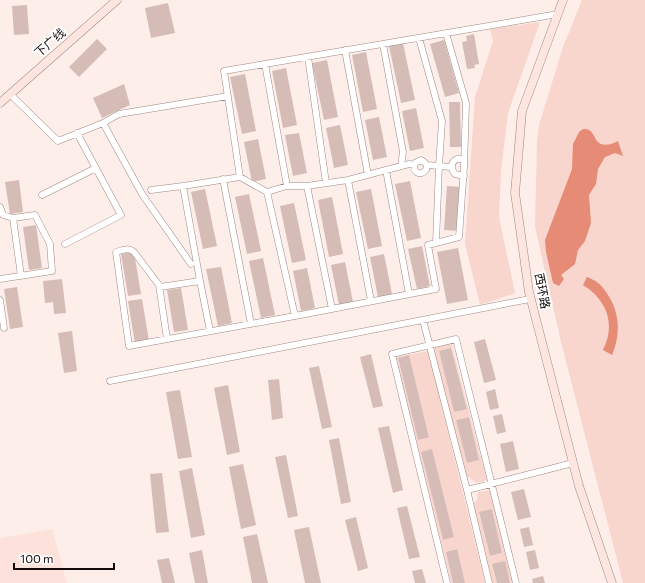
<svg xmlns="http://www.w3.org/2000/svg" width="645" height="583" font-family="Commissioner,'Noto Sans SC',sans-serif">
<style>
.built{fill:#fde2db}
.green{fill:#f8d6cd;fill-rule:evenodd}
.water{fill:#e58b76}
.building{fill:#d5bcb7}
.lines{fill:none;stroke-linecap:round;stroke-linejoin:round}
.street-casing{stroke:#9f8883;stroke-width:7}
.secondary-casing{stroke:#9f8883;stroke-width:9}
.street{stroke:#fff;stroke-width:6}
.secondary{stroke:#fee5e0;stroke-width:8}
.labels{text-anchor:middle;stroke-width:4;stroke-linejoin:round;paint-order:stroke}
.street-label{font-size:12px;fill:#130b09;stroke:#fff}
</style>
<rect width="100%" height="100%" fill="#fdeeea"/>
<path class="built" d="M52 529 67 583H0V538Z"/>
<path class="green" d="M582 0H645V583H623L562 346 535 227 537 140 539 125 563 47Z
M540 22 508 113 501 171 499 217 515 293 480 305 465 244 475 97 493 41 490 29Z
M451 342 487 480 476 483 469 477H467L434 351 435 346ZM451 348 467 408 454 411 439 351ZM469 417 479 460 467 463 456 420Z
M428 351 485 583H465L456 549 446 552 453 583H451L396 357ZM409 356 429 436 418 440 398 359ZM432 450 454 537 443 540 421 452Z
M490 490 513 583H510L492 564 497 583H492L473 504 477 500 478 492ZM492 509 502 553 490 556 479 513Z"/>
<path class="water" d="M583 129C585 129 587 129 589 130 593 132 594 137 597 141 602 147 611 145 618 141L623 156 615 153 605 157 598 169 596 184 589 195 591 223 585 241 578 250 575 264 561 275 564 279 559 286 553 283 546 252 545 240 572 169 573 144 579 132Z
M587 277C591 279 595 280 598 283 601 285 604 289 606 292 620 311 621 334 612 355L603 350C616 324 607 300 583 285Z"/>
<path class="building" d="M168 3 175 33 151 38 145 8Z
M27 5 29 34 14 35 12 6Z
M474 34 479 64 474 65 475 68 467 69 462 42 467 41 466 36Z
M97 39 107 49 79 77 69 67Z
M444 40 459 93 445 97 430 44Z
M403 43 415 100 401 103 389 46Z
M366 52 377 109 363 112 352 55Z
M327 60 338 117 324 120 312 63Z
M286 68 297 125 283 128 272 71Z
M245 74 256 131 242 134 230 77Z
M124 84 130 105 102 118 93 98Z
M449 102H460L461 147H450Z
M416 108 424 148 410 151 402 111Z
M379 117 387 157 373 160 365 120Z
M340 125 348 165 334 168 326 128Z
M299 133 307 173 293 176 285 135Z
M258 139 266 179 252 182 244 142Z
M19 180 23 212 10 214 5 182Z
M410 181 421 238 407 241 395 184Z
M447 186 462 187 459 231 444 230Z
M205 189 217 246 203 249 191 192Z
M371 189 382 246 368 249 356 192Z
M249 194 261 251 247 254 235 197Z
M332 197 343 254 329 257 318 200Z
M294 203 306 260 292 263 280 206Z
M36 225 42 268 29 270 23 227Z
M422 246 430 286 417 289 408 249Z
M458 248 468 300 447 304 437 252Z
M134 252 141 294 128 296 121 254Z
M384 254 392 294 378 297 370 257Z
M263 258 275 315 261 318 249 261Z
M345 262 353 302 339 305 331 265Z
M221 267 232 323 218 326 206 269Z
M307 268 315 308 301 311 293 271Z
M62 279 66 313 54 314 53 302 45 303 43 281Z
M17 287 23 327 10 329 4 289Z
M181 288 188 330 174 332 167 290Z
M142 299 149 341 135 344 128 301Z
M72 331 77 371 64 373 58 333Z
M485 339 496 380 484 383 474 342Z
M451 348 467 409 454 412 439 351Z
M371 354 383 406 373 408 360 357Z
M409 355 429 437 418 440 398 358Z
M319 366 332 427 322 429 309 368Z
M279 379 283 418 272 420 268 380Z
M228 385 240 452 227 455 214 388Z
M495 389 499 408 490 410 486 392Z
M180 390 192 457 178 459 166 392Z
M502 414 506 432 497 434 493 416Z
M469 417 479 460 467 463 456 420Z
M389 426 403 490 393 493 378 428Z
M339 438 351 502 341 504 329 440Z
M513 441 519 469 506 472 500 444Z
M432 449 454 537 443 540 421 452Z
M286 455 298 516 288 518 275 457Z
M243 464 256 525 241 529 229 467Z
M192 468 205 535 191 538 179 471Z
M162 473 169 532 156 533 150 474Z
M524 489 531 517 518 520 511 492Z
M407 506 420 557 409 559 397 508Z
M492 509 502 553 490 556 479 512Z
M356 517 368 568 358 571 345 520Z
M309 527 321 583H305L294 530Z
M529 527 533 545 524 547 520 529Z
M257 534 268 583H252L243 537Z
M457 549 465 583H453L446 552Z
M202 550 208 583H195L189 553Z
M535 550 539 568 530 570 526 552Z
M169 558 175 583H162L157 560Z
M505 561 510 583H497L492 564Z
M422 569 426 583H415L412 571Z
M543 576 545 583H533L532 579Z"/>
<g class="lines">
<g class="street-casing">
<path id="street" d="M419 38 442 121 439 166 436 243
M383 44 403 152 401 166
M345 50 368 175
M308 57 326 183
M265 64 287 186
M10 94 58 141 103 123 119 114 228 96
M103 123 142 194 191 264
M414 165 409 164 348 180 307 186H287L267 192 240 177 224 71 558 14
M427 165 426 170C420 177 412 172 415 163L421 160 424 162 427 165 451 167
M386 170 409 294
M464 176 455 174C451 170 450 162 457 159 459 159 462 159 464 159
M223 179 251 324
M348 180 371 301
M183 186 240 177
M307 186 332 309
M151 190 183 186 200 281
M42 195 96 168
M0 207 3 215 13 218 35 215 50 244 52 271 0 279
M13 218 21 276
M65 244 121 215 77 133
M160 287 200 281 210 331
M0 300 4 328
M295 316 436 289 428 245 459 237 464 167 466 103 446 33
M423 320 467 490 489 583
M167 339 159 285 134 252C128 247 123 250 116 252L129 346 295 316 267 192
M110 381 530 299
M467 490 573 463
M447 583 392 354 456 339 516 583"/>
</g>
<g class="secondary-casing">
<path id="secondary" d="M563 0 522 111 515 193 529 292 579 486 612 583
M0 103 117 0"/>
</g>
<use href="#street" class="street"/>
<use href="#secondary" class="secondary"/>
</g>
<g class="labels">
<g class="street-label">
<text transform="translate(50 43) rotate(-41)" y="4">下广线</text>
<text transform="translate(542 291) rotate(79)" y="4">西环路</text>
</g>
</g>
<path d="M14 563v6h100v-6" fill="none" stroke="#130b09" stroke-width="2"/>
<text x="20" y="563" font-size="12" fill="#130b09" stroke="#ffffff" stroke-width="3" paint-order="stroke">100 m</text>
</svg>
